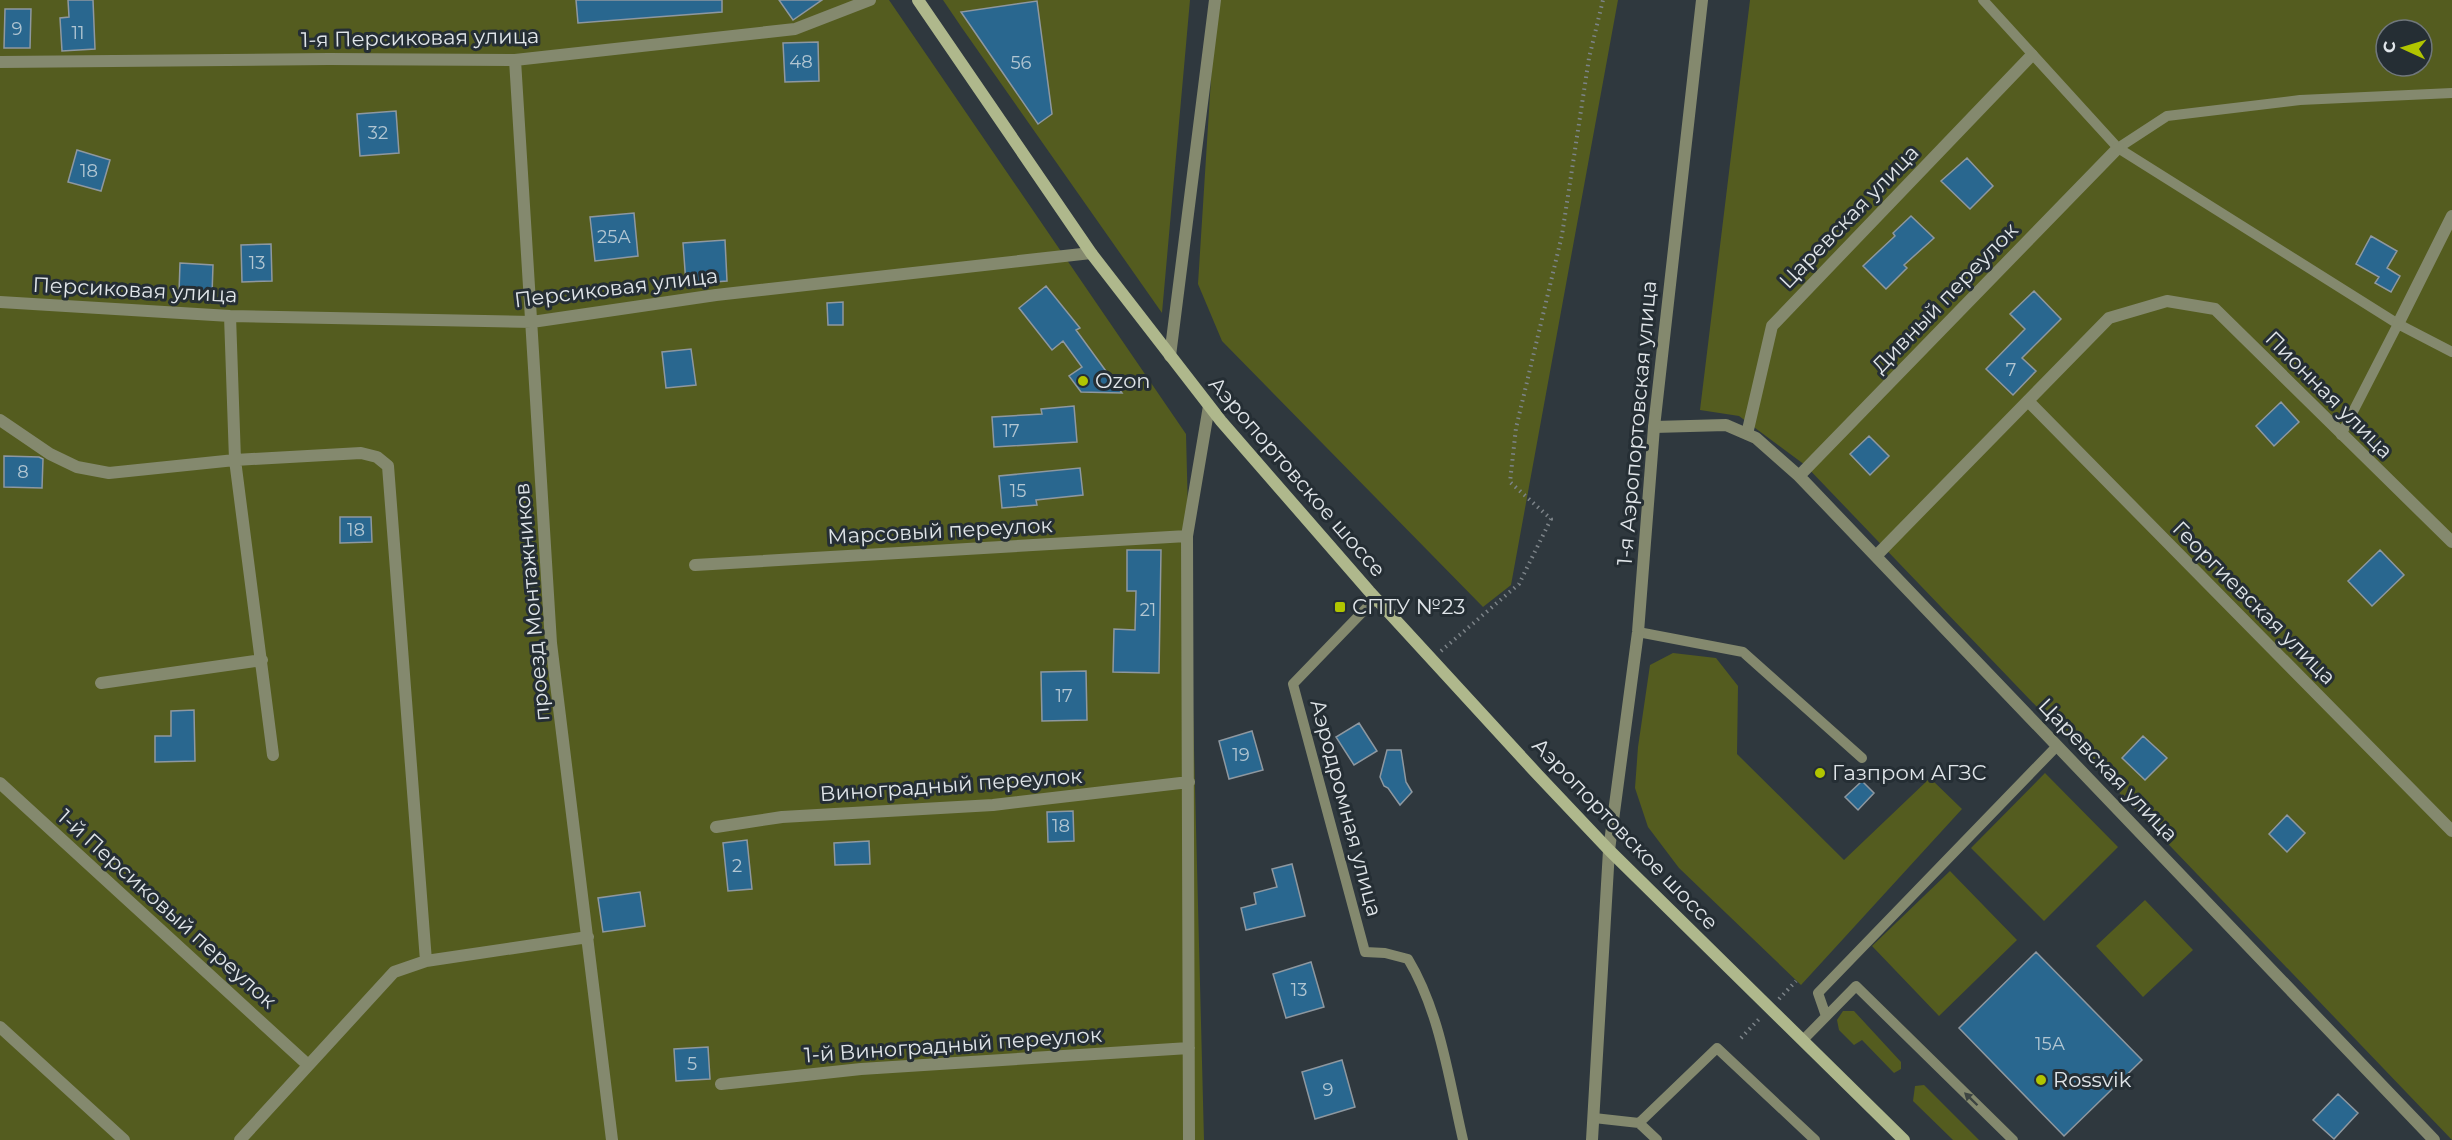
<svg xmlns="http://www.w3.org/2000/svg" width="2452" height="1140" font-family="Montserrat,sans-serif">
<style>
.green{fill:#545c1f;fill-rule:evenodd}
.building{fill:#29678f;stroke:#8e98a0;stroke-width:1.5}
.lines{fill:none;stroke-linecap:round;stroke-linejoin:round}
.path{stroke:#7d8489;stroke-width:4;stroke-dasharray:1.5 4.5;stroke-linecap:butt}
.service{stroke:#84896e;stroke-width:10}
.minor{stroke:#84896e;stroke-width:12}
.tertiary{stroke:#84896e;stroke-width:12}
.secondary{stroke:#afb88c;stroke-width:12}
.oneway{fill:#3d4542}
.poi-dot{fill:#b1c500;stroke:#252e34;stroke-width:2}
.labels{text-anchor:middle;stroke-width:6;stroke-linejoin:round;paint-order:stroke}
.number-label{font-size:18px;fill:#b2c6d2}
.street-label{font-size:21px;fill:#e0e5e9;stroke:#252e34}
.poi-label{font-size:21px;fill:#e0e5e9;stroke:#252e34;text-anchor:start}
</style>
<rect width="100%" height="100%" fill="#2f383e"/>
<path class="green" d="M0 0H889L1186 434 1204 1140H0Z
M943 0H1190L1162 313 962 28Z
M1216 0H1618L1511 585 1483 607 1222 341 1198 284Z
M1750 0H2452V1140L1805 465 1739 416 1700 410ZM2386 30H2422V66H2386Z
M1673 653 1716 658 1738 686 1737 754 1844 860 1930 778 1962 809 1801 985 1679 868 1648 827 1635 788 1638 747 1650 665Z
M2045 773 2118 847 2044 921 1971 848Z
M1950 871 2017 940 1939 1016 1872 946Z
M2145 900 2193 950 2143 997 2096 946Z
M1843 1011H1854L1901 1062V1069L1894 1073 1862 1040 1854 1045 1839 1030 1837 1020Z
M1924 1085 1979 1140H1953L1913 1101 1915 1086Z"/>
<path class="building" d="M68 0H93L95 49 62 51 60 18 69 17Z
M576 0H722V12L578 23Z
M779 0H822L793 20Z
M1037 1 1052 114 1038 124 961 12Z
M5 9H31L30 48H4Z
M818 42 819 81 785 82 783 43Z
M396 111 399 153 360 156 357 114Z
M77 150 110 160 101 191 68 182Z
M1967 158 1993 186 1970 209 1941 181Z
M634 213 638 256 595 261 590 217Z
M1911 216 1934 238 1904 265 1907 268 1886 289 1863 266 1895 236 1893 233Z
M2371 236 2397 251 2387 268 2400 276 2391 292 2375 283 2379 277 2356 264Z
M725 240 727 281 686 284 683 243Z
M271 244 272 281 242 282 241 245Z
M180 263 213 265 212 295 179 293Z
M1046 286 1080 328 1076 330 1122 393 1081 392 1069 376 1082 367 1063 341 1052 350 1019 308Z
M2034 291 2061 319 2022 358 2036 371 2013 395 1986 369 2025 329 2010 314Z
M843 302V325H828L827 303Z
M691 349 696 385 666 388 662 352Z
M2281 402 2299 422 2274 446 2256 426Z
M1074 406 1077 442 994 447 992 417 1042 414 1041 409Z
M1869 436 1889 456 1870 475 1850 454Z
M4 456 39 457 43 459 42 488 4 487Z
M1080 468 1083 495 1036 500 1037 505 1002 508 999 476Z
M340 517H371L372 542 340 543Z
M1127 550H1161L1159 673 1113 672 1114 629 1135 630 1136 591H1127Z
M2380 550 2404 575 2372 606 2348 581Z
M1086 671 1087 720 1042 721 1041 672Z
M194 710 195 761 155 762V736H171V711Z
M1359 723 1377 751 1354 765 1336 737Z
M1252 731 1263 770 1229 779 1219 741Z
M2143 736 2167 758 2145 780 2122 758Z
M1387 750H1401L1406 782 1412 792 1400 805 1388 788 1384 786 1380 777Z
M1862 781 1874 793 1858 810 1845 797Z
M1073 811 1074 841 1048 842 1047 812Z
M2287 815 2305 833 2287 852 2269 834Z
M747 840 752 889 728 891 723 843Z
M869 841 870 864 835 865 834 843Z
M1292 864 1305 916 1246 930 1241 908 1256 904 1254 893 1277 887 1272 869Z
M640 892 645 926 603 932 598 898Z
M2036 952 2142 1060 2064 1136 1959 1028Z
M1311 962 1324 1007 1286 1018 1273 974Z
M708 1047 710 1079 676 1081 674 1049Z
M1342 1060 1355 1107 1315 1119 1302 1072Z
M2338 1094 2358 1113 2334 1139 2313 1120Z"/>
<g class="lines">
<path class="path" d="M1441 651 1519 584 1551 519 1510 482 1516 428 1562 235 1589 58 1603 0
M1779 999 1796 981
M1741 1038 1761 1017"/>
<path class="service" d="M1983 0 2118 148 2398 324 2452 352
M2118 148 2167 116 2300 100 2452 93
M2341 435 2398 324
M1376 598 1293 684 1365 952 1385 953 1408 959C1440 1012 1449 1080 1463 1140
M1638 632 1743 652 1862 758
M1826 1016 1818 993 2057 746
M1803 1040 1856 986 2013 1140
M1594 1118 1639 1123 1657 1140
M1639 1123 1717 1048 1815 1140"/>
<path class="minor" d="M515 60 551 643 612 1140
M0 62 329 59 515 60 795 29 870 0
M0 302 230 316 532 322 716 295 1091 253
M230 316 235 460 273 755
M2398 324 2452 216
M1170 356 1215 0
M2029 402 2452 831
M0 420 50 454 77 467 109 473 235 460 361 453 377 457 388 466 426 961
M1654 427 1726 425 1756 438 1799 476 2434 1140
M1747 434 1772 326 2032 55
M1799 476 2118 148
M1876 556 2109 318 2167 301 2215 309 2452 542
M695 565 1187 536
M101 683 262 660
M0 783 308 1065
M716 827 782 817 993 805 1189 782
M0 1027 124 1140
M721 1084 861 1069 1189 1048
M240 1140 394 972 426 961 588 937
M1189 1140 1187 536 1209 406"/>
<path class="tertiary" d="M1592 1140 1609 850 1638 632 1654 427 1702 0"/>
<path class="secondary" d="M918 0 1091 253 1221 421 1369 591 1538 775 1609 850 1904 1140"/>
</g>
<defs><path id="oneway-solid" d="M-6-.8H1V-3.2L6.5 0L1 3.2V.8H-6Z" transform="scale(1.5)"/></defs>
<use class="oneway" href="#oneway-solid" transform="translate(1971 1099) rotate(-136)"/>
<g class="poi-dot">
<circle cx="1083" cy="381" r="6"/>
<rect x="1334" y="601" width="12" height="12" rx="3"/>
<circle cx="1820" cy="773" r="6"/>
<circle cx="2041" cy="1080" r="6"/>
</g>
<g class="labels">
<g class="number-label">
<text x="17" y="35">9</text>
<text x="78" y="39">11</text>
<text x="801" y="68">48</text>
<text x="1021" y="69">56</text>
<text x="378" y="139">32</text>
<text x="89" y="177">18</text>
<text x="614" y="243">25А</text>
<text x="257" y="269">13</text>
<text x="2011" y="376">7</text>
<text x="1011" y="437">17</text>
<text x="23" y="478">8</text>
<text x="1018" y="497">15</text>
<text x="356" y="536">18</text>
<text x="1148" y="616">21</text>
<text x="1064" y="702">17</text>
<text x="1241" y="761">19</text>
<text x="1061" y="832">18</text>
<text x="737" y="872">2</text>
<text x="1299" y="996">13</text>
<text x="2050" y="1050">15А</text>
<text x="692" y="1070">5</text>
<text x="1328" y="1096">9</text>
</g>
<g class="street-label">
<text transform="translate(420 38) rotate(-1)" y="7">1-я Персиковая улица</text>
<text transform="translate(1849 217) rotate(-46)" y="7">Царевская улица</text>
<text transform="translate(616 288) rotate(-7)" y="7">Персиковая улица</text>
<text transform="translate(135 290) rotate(3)" y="7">Персиковая улица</text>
<text transform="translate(1945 298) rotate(-46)" y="7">Дивный переулок</text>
<text transform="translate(2329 395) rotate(45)" y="7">Пионная улица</text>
<text transform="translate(1637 423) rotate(-85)" y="7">1-я Аэропортовская улица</text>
<text transform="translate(1297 477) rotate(49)" y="7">Аэропортовское шоссе</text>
<text transform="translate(940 531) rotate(-3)" y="7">Марсовый переулок</text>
<text transform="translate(532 602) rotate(-95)" y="7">проезд Монтажников</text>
<text transform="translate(2254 603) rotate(45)" y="7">Георгиевская улица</text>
<text transform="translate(2108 770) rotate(46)" y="7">Царевская улица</text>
<text transform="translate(951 785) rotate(-4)" y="7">Виноградный переулок</text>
<text transform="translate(1346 808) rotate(75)" y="7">Аэродромная улица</text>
<text transform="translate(1625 834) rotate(46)" y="7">Аэропортовское шоссе</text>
<text transform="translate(167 909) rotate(42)" y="7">1-й Персиковый переулок</text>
<text transform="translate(953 1045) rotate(-4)" y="7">1-й Виноградный переулок</text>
</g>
<g class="poi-label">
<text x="1095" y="388">Ozon</text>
<text x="1352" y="614">СПТУ №23</text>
<text x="1832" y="780">Газпром АГЗС</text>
<text x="2053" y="1087">Rossvik</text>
</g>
</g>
<g transform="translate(2404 48) rotate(274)"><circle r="28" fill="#252e34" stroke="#70777c" stroke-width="1.5"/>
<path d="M0-4.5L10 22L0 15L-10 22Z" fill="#b1c500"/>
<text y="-9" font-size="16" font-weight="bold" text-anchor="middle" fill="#e0e5e9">С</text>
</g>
</svg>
